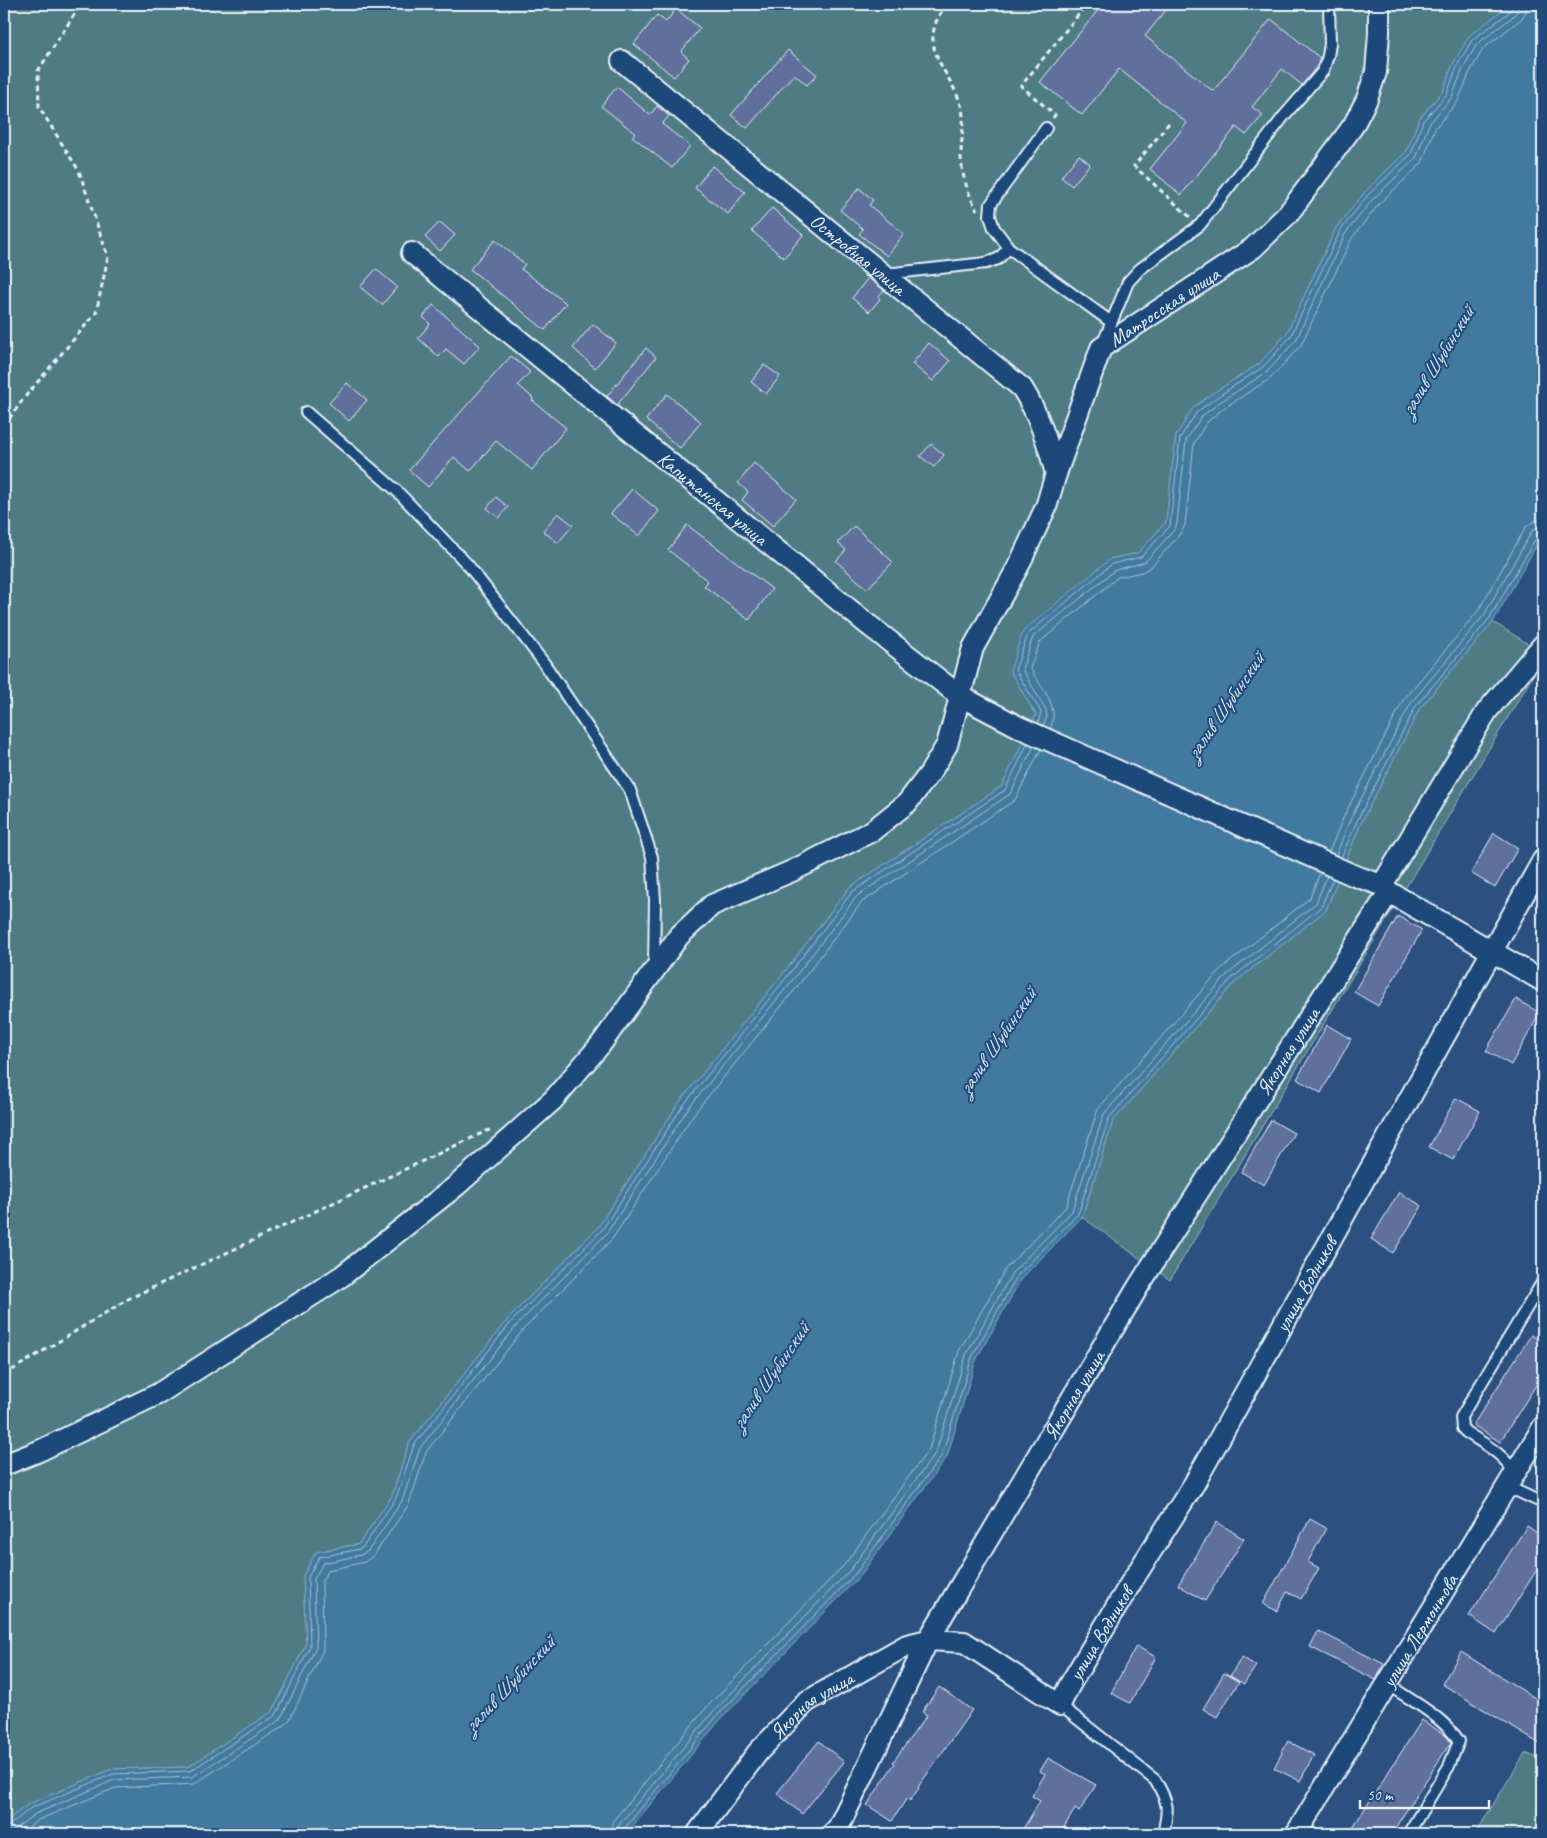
<svg xmlns="http://www.w3.org/2000/svg" width="1547" height="1838" font-family="Caveat,sans-serif">
<style>
.green{fill:#4f7b84;stroke:#9cb6be}
.water{fill:#437a9f;stroke:#85aac3}
.lines{fill:none;stroke-linecap:round;stroke-linejoin:round}
.shore{stroke:#a6c1d4;stroke-width:1}
.building{fill:#606f9d;stroke:#e8f1f8}
.service-casing{stroke:#e8f1f8;stroke-width:14}
.minor-casing{stroke:#e8f1f8;stroke-width:24}
.path{stroke:#e8f1f8;stroke-width:3;stroke-dasharray:5 4;stroke-linecap:butt}
.service{stroke:#1f4a7a;stroke-width:10}
.minor{stroke:#1f4a7a;stroke-width:20}
.labels{text-anchor:middle;stroke-width:4;stroke-linejoin:round;paint-order:stroke}
.street-label{font-size:20px;fill:#e8f1f8;stroke:#1f4a7a}
.water-label{font-size:21px;font-style:italic;fill:#cfdfeb;stroke:#1f4a7a}
</style>
<rect width="100%" height="100%" fill="#2c5181"/>
<filter id="ink" filterUnits="userSpaceOnUse"><feTurbulence type="fractalNoise" baseFrequency=".02" numOctaves="2"/><feDisplacementMap in="SourceGraphic" scale="10" xChannelSelector="R" yChannelSelector="G"/><feConvolveMatrix kernelMatrix="1 2 1 2 8 2 1 2 1" color-interpolation-filters="sRGB"/></filter>
<g filter="url(#ink)">
<path class="green" d="M4 4H1509L1453 64 1443 91 1419 119 1407 151 1365 192 1336 228 1287 333 1259 364 1214 393 1193 408 1176 436 1166 522 1138 553 1110 559 1010 671 1036 715 1002 786 849 888 782 975 678 1104 598 1227 509 1318 409 1443 392 1496 359 1544 316 1552 303 1576 306 1644 273 1711 188 1767 112 1769 29 1804 4 1823Z
M1493 622 1543 653V659L1170 1280 1082 1217 1113 1121 1235 982 1326 910 1360 825 1420 708Z
M1525 1753 1543 1760V1834H1475Z"/>
<path class="water" d="M1510 4H1543V534L1493 622 1420 708 1360 825 1326 910 1235 982 1113 1121 1082 1217 1021 1279 976 1360 947 1457 860 1576 720 1720 626 1834H4V1823L29 1804 112 1769 188 1767 273 1711 306 1644 303 1576 316 1552 359 1544 392 1496 409 1443 509 1318 598 1227 678 1104 782 975 849 888 1002 786 1036 715 1010 671 1023 631 1110 559 1138 553 1166 522 1176 436 1193 408 1213 393 1259 364 1287 333 1336 228 1365 192 1407 151 1419 119 1443 91 1453 64 1469 36Z"/>
<g class="lines">
<path class="shore" d="M1038 723 1041 712 1015 670 1028 634 1112 564 1141 557 1170 526 1180 438 1197 412 1217 397 1263 367 1291 336 1340 231 1368 195 1411 154 1423 121 1447 94 1457 66 1472 40 1507 14 1512 8 1513 4
M1043 726 1047 717 1046 710 1022 669 1033 637 1115 570 1145 562 1175 529 1177 523 1186 440 1202 416 1220 402 1267 372 1296 340 1345 234 1373 199 1416 158 1429 124 1452 97 1463 68 1477 44 1511 18 1518 11 1519 4
M1050 729C1061 705 1041 689 1030 668L1040 642 1118 577 1142 572 1151 567 1180 534 1185 525 1194 443 1207 422 1224 408 1271 378 1301 345 1352 238 1379 204 1422 163 1435 128 1458 101 1470 72 1483 49 1521 19 1526 12 1527 4
M1329 852 1344 816 1404 699 1478 611 1526 527 1534 521 1543 519
M1336 855 1350 820 1411 703 1484 615 1532 531 1537 528 1543 527
M1341 858 1356 823 1416 706 1489 619 1537 536 1543 533
M4 1827 9 1826 31 1808 113 1774 190 1771 276 1715 310 1646 308 1577 319 1557 360 1549 363 1547 396 1498 414 1445 512 1321 602 1230 682 1107 786 978 852 892 1005 790 1028 743
M4 1833 12 1831 35 1814 114 1780 192 1777 280 1720 316 1647 314 1579 323 1563 361 1555 368 1551 402 1501 420 1448 517 1325 607 1233 687 1110 791 982 857 896 1010 794 1034 746
M20 1834 38 1820 115 1788 194 1784 285 1725 290 1719 323 1650 322 1581 328 1570 365 1562 374 1555 409 1504 426 1452 523 1330 613 1238 693 1115 797 987 862 902 1015 800 1041 749
M609 1834 613 1821 706 1708 845 1564 929 1449 959 1351 1006 1268 1066 1207 1098 1109 1221 969 1310 898 1320 873
M616 1834 619 1825 712 1713 851 1569 936 1452 966 1355 1012 1273 1072 1211 1104 1114 1227 975 1316 903 1327 876
M623 1834 624 1829 716 1717 856 1573 942 1455 972 1357 1017 1276 1078 1214 1109 1118 1231 979 1321 907 1333 879"/>
</g>
<path class="building" d="M1103 4H1171L1145 36 1213 91 1271 19 1320 58 1317 66 1302 85 1282 69 1252 107 1263 115 1246 135 1236 127 1181 195 1150 169 1187 123 1119 69 1082 115 1040 82Z
M676 9 700 28 681 52 689 59 674 77 634 44 657 15 666 22Z
M788 50 817 75 807 85 794 74 747 128 731 115Z
M617 87 650 115 657 106 669 116 662 124 690 146 672 168 632 136 635 133 601 106Z
M1079 155 1090 164 1072 186 1061 177Z
M712 166 745 192 728 214 695 188Z
M859 188 873 200 869 205 904 234 887 256 859 234 863 229 840 210Z
M772 208 803 235 784 258 752 231Z
M440 222 455 235 440 251 425 237Z
M495 240 525 264 521 269 566 303 545 330 470 269Z
M376 269 397 287 382 305 360 287Z
M868 278 884 290 878 297 880 299 869 312 852 298Z
M433 305 480 346 464 364 446 349 439 357 418 338 430 324 423 317Z
M593 324 616 343 595 368 573 348Z
M929 343 950 361 933 381 912 364Z
M646 348 656 357 617 405 607 396Z
M511 356 530 372 518 385 533 398 532 400 566 428 532 470 496 441 470 471 454 457 428 487 409 470Z
M764 365 780 376 766 394 751 382Z
M347 383 367 400 349 421 329 403Z
M667 394 701 422 680 448 646 420Z
M931 444 944 455 934 467 920 456Z
M754 463 796 499 773 526 742 500 748 492 738 483Z
M632 489 659 511 639 536 611 514Z
M496 497 508 507 499 518 487 508Z
M558 513 573 525 558 543 543 531Z
M687 525 772 589 749 620 704 586 708 581 668 550Z
M854 526 893 562 867 589 836 561 846 550 838 543Z
M1494 833 1518 848 1495 888 1471 873Z
M1398 916 1422 930 1378 1006 1354 992Z
M1516 999 1540 1013 1511 1065 1486 1051Z
M1327 1025 1351 1039 1321 1093 1297 1079Z
M1456 1098 1480 1111 1453 1160 1429 1147Z
M1271 1120 1294 1133 1264 1185 1241 1172Z
M1399 1192 1422 1206 1393 1253 1371 1239Z
M1531 1335 1543 1343V1374L1500 1442 1473 1425Z
M1310 1519 1326 1528 1308 1562 1319 1568 1301 1599 1287 1592 1277 1611 1263 1604Z
M1217 1522 1244 1539 1205 1601 1178 1585Z
M1527 1526 1543 1537V1560L1496 1634 1469 1616Z
M1318 1631 1384 1664 1376 1680 1310 1647Z
M1136 1646 1156 1657 1130 1703 1111 1693Z
M1461 1652 1543 1703V1746L1442 1684Z
M1242 1657 1256 1666 1244 1684 1230 1676Z
M1224 1673 1239 1682 1217 1717 1203 1709Z
M939 1687 972 1710 918 1787 919 1788 910 1801 907 1798 892 1821 867 1805 895 1763 893 1762 927 1715 922 1712Z
M1422 1720 1445 1735 1451 1742 1391 1834H1358L1351 1830Z
M819 1741 844 1762 802 1814 777 1793Z
M1288 1741 1314 1755 1300 1781 1274 1768Z
M1048 1758 1096 1785 1079 1812 1075 1809 1060 1834H1020L1040 1801 1032 1796 1045 1774 1040 1771Z"/>
<g class="lines">
<g class="service-casing">
<path id="service" d="M1046 128 991 204 990 216 994 228 1009 248 1111 322
M885 274 986 263 998 259 1009 248
M1103 343 1128 282 1140 269 1200 225 1284 116 1323 71 1328 56 1330 44 1329 4
M306 412 397 491 468 565 544 663 630 790 652 857 655 900 654 966
M1515 1474C1504 1454 1484 1444 1466 1432L1462 1428 1461 1417 1543 1281
M1504 1492 1517 1491 1543 1503
M1387 1684C1412 1701 1442 1716 1459 1741L1449 1766 1408 1834
M1060 1705 1155 1780C1169 1803 1169 1808 1163 1834"/>
</g>
<g class="minor-casing">
<g id="minor">
<path id="s1" d="M622 61 1022 388C1039 415 1048 443 1056 474"/>
<path id="s2" d="M412 253 866 623 960 696 1021 728 1355 876 1382 885 1389 892 1543 981"/>
<path d="M1382 885 1487 711 1543 645"/>
<path id="s3" d="M4 1465 39 1451 158 1394 342 1276 456 1186 553 1100 601 1044 679 936 712 905 792 871 872 831 907 803 930 773 947 745 973 648 1018 567 1046 507 1056 474 1101 348 1253 248 1288 214 1353 126 1367 99 1376 72 1379 33V4"/>
<path id="s4" d="M697 1834 758 1752 806 1702 907 1645 928 1640 1138 1287 1389 892"/>
<path id="s5" d="M832 1834 838 1828 852 1799 928 1640 964 1642 1060 1705 1069 1686 1132 1581 1194 1484 1543 860"/>
<path id="s6" d="M1296 1834 1543 1427"/>
</g>
</g>
<path class="path" d="M947 4C938 15 932 27 933 42 935 63 957 86 962 109 965 124 961 140 961 155 961 173 968 194 977 210
M1053 118 1055 115 1021 86 1087 4
M1169 123 1134 166 1190 217
M4 426 24 398 96 313 108 257 79 171 39 107 38 71 81 4
M4 1375 128 1299 491 1129"/>
<use href="#service" class="service"/>
<use href="#minor" class="minor"/>
</g>
</g>
<g class="labels">
<g class="street-label">
<text dy="7" stroke="none"><textPath href="#s1" startOffset="305">Островная улица</textPath></text>
<text dy="7" stroke="none"><textPath href="#s3" startOffset="1710">Матросская улица</textPath></text>
<text dy="7" stroke="none"><textPath href="#s2" startOffset="388">Капитанская улица</textPath></text>
<text dy="7" stroke="none"><textPath href="#s4" startOffset="999">Якорная улица</textPath></text>
<text dy="7" stroke="none"><textPath href="#s5" startOffset="855">улица Водников</textPath></text>
<text dy="7" stroke="none"><textPath href="#s4" startOffset="594">Якорная улица</textPath></text>
<text dy="7" stroke="none"><textPath href="#s6" startOffset="238">улица Лермонтова</textPath></text>
<text dy="7" stroke="none"><textPath href="#s5" startOffset="450">улица Водников</textPath></text>
<text dy="7" stroke="none"><textPath href="#s4" startOffset="174">Якорная улица</textPath></text>
</g>
<g class="water-label">
<text transform="translate(1437 361) rotate(-59)" y="7">залив Шубинский</text>
<text transform="translate(1225 706) rotate(-56)" y="7">залив Шубинский</text>
<text transform="translate(997 1041) rotate(-56)" y="7">залив Шубинский</text>
<text transform="translate(770 1376) rotate(-56)" y="7">залив Шубинский</text>
<text transform="translate(509 1684) rotate(-47)" y="7">залив Шубинский</text>
</g>
</g>
<rect width="1547" height="1838" fill="none" stroke="#1f4a7a" stroke-width="20"/>
<rect x="10" y="10" width="1527" height="1818" fill="none" stroke="#e8f1f8" stroke-width="2" filter="url(#ink)"/>
<path d="M1360 1800v8h129v-8" fill="none" stroke="#e8f1f8" stroke-width="2.5"/>
<text x="1367" y="1800" font-size="15" fill="#e8f1f8" stroke="#1f4a7a" stroke-width="4" paint-order="stroke">50 m</text>
</svg>
